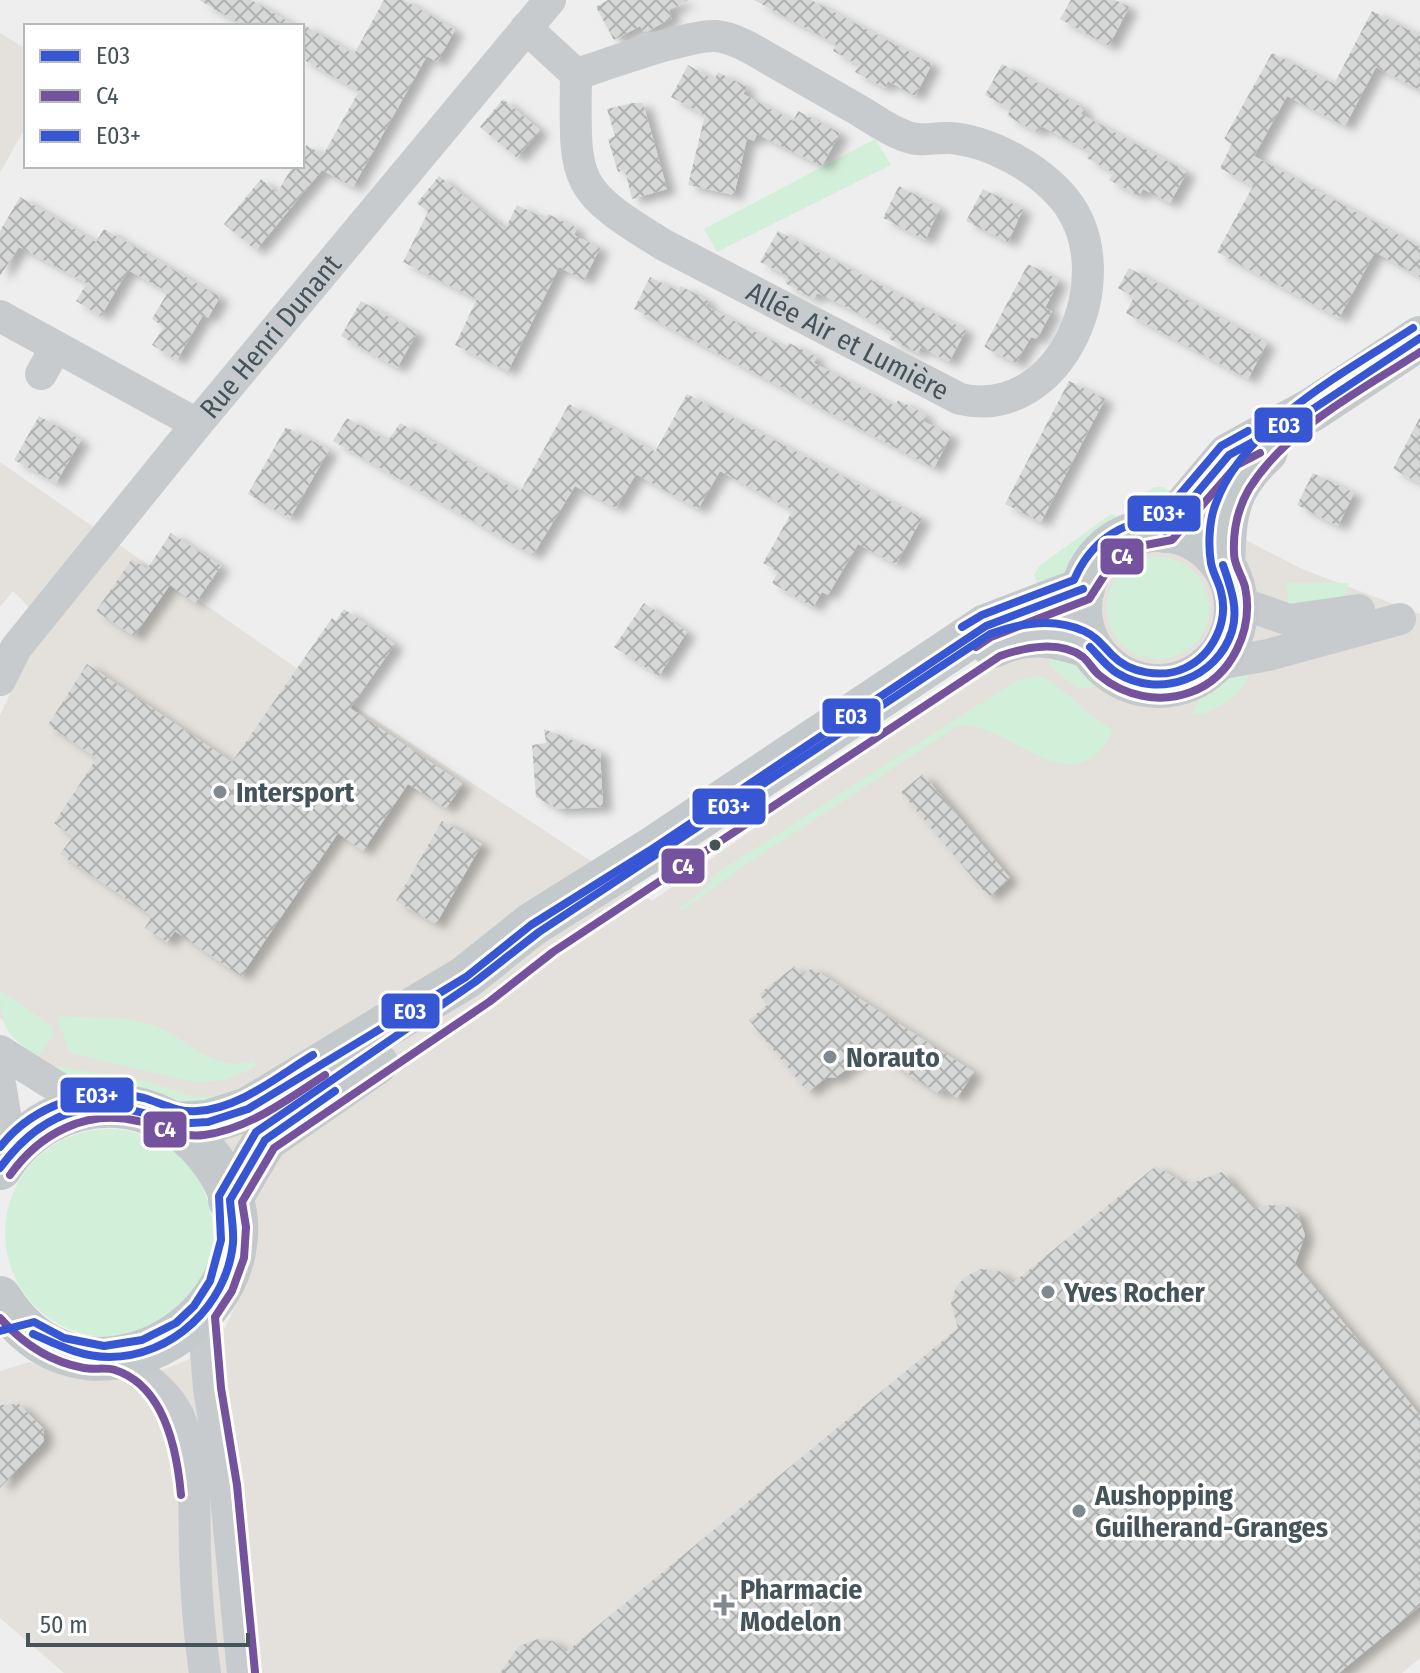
<svg xmlns="http://www.w3.org/2000/svg" width="1420" height="1673" font-family="'Fira Sans Condensed',sans-serif">
<style>
.commercial{fill:#e4e1dc}
.green{fill:#d2efda}
.building{fill:url(#building-cross-hatch);filter:url(#shadow)}
.lines{fill:none;stroke-linecap:round;stroke-linejoin:round}
.street{stroke:#c8cbcd;stroke-width:32}
.primary{stroke:#c4c9cb;stroke-width:44}
.bus-1-casing{stroke:#fff;stroke-width:14}
.bus-2-casing{stroke:#fff;stroke-width:14}
.bus-3-casing{stroke:#fff;stroke-width:14}
.bus-1{stroke:#3656d3;stroke-width:8}
.bus-2{stroke:#75529d;stroke-width:8}
.bus-3{stroke:#3656d3;stroke-width:8}
.poi-dot{fill:#80898e;stroke:#fff;stroke-width:3}
.bus-dot{fill:#45535b;stroke:#fff;stroke-width:3}
.labels{text-anchor:middle;stroke-width:7;stroke-linejoin:round;paint-order:stroke}
.street-label{font-size:28px;fill:#45535b;stroke:#fff}
.poi-label{font-size:28px;font-weight:bold;fill:#45535b;stroke:#fff;text-anchor:start}
.line-badge{stroke:#fff;stroke-width:3}
.badge-label{font-size:22px;text-anchor:middle;font-weight:bold;fill:#fff}
</style>
<defs>
<pattern id="building-cross-hatch" width="8" height="8" patternUnits="userSpaceOnUse" patternTransform="scale(2)"><rect width="8" height="8" fill="#d6d7d7"/><path d="M0 0l8 8M0 8l8-8" fill="none" stroke="#afb1b1"/></pattern>
<filter id="shadow"><feDropShadow dx="9" dy="5" stdDeviation="4" flood-color="#0004"/></filter>
</defs>
<rect width="100%" height="100%" fill="#efeeee"/>
<path class="commercial" d="M0 33 26 49V126L0 173Z
M0 462 295 667 652 901 1196 514 1302 569 1420 614V1658L1402 1673H64L0 1618V1371L29 1362 102 1381 160 1371 192 1358 221 1336 252 1271 258 1246 254 1211 236 1158 219 1133 61 1073 26 1047 0 1017V715L27 658 49 628 13 591 0 607Z"/>
<path class="green" d="M875 139 891 165 717 252 704 229Z
M1155 487H1163L1180 498 1143 513 1122 506Z
M1111 514 1123 519 1094 534 1065 574 1041 594 1034 575 1039 566Z
M1107 608a51 51 0 1 1 102 0a51 51 0 1 1-102 0Z
M1286 583H1349L1344 597 1289 609Z
M1054 649 1073 661 1096 687 1078 688 1051 667 1049 662Z
M1250 672C1242 695 1215 714 1191 715 1200 692 1227 677 1250 672Z
M1038 676C1064 684 1085 717 1113 729 1075 815 1001 714 957 726L741 868 681 911 680 908 709 886 714 875 1017 680Z
M0 990 51 1026 53 1036 37 1057C7 1035 0 1027 0 990Z
M56 1015C87 1021 120 1014 150 1024 185 1036 213 1075 253 1060L257 1066 224 1080 199 1083 70 1053Z
M48 1065 144 1081 196 1097 226 1094 255 1084 193 1107 87 1086Z
M5 1233a104 104 0 1 1 208 0a104 104 0 1 1-208 0Z"/>
<path class="building" d="M199 0H251L296 26H244Z
M384 0H404L455 30 437 62 427 56 353 187 322 170 256 250 224 224 261 179 277 193 293 166H302L306 145 323 155 359 91 302 59V24L354 54Z
M608 0H688L669 10 672 18 648 31 644 32 640 26 614 40 596 7Z
M754 0H811L932 64 915 96 888 81 885 88 855 72 859 65 833 51 836 44Z
M1071 0H1115L1129 7 1109 46 1060 19Z
M1372 11 1420 36V90L1376 67 1345 126 1287 96 1254 156 1420 247V277L1375 252 1339 318 1217 252 1253 186 1220 168 1232 144 1224 139 1272 53 1334 84Z
M1002 64 1084 108 1081 114 1187 172 1170 203 1143 189 1139 196 1109 180 1114 173 1087 158 1091 152 1041 126 1037 132 1007 116 1011 109 985 95Z
M688 65 714 80 718 72 747 87 743 94 793 121 798 111 840 133 822 166 757 134 754 141 747 138 734 195 688 185 705 115 671 97Z
M503 99 540 130 517 158 480 127Z
M633 103H643L667 189 632 199 625 170 618 172 608 139 615 136 607 109Z
M439 176 505 229 517 205 545 219 548 214 577 228 574 235 600 248 584 280 559 267 508 371 455 345 477 299 403 262 428 212 417 203Z
M899 186 940 208 925 240 883 218Z
M983 189 1023 209 1008 242 966 221Z
M20 197 96 242 104 229 220 297 208 318 203 315 177 360 152 345 164 327 152 319 168 292 128 270 101 316 76 301 87 283 19 247 0 276V231Z
M778 231 966 330 949 362 921 347 918 353 889 339 892 332 843 305 817 293 814 299 785 283 788 276 760 262Z
M1028 264 1059 280 1045 308 1052 311 1037 339 1031 337 1016 363 984 347Z
M1129 268 1267 343 1248 379 1126 313 1134 297 1118 288Z
M650 277 678 291 681 286 708 301 706 306 786 348 789 343 817 357 814 363 895 406 898 400 926 415 923 421 951 435 934 468 634 309Z
M361 301 417 333 397 368 341 336Z
M1069 381 1105 399 1041 522 1005 504Z
M687 394 922 518 896 564 858 544 828 595 822 592 813 607 772 583 778 572 763 563 793 510 720 471 698 509 636 474 616 508 575 486 533 555 333 441 347 418 388 441 400 423 520 492 569 404 655 452Z
M39 416 81 440 56 483 14 460Z
M1420 417V483L1393 469Z
M286 427 329 450 290 518 248 494Z
M1313 473 1354 493 1338 526 1297 505Z
M171 533 221 566 195 603 170 585 134 636 96 611 132 559 147 569Z
M644 603 687 632 659 676 614 647Z
M344 609 395 644 350 708 463 784 446 808 408 784 363 851 338 833 241 976 175 931 167 942 145 928 152 916 60 854 73 837 54 823 97 758 48 725 87 664 232 762 332 618 336 621Z
M544 729 600 751 603 807 558 809 536 797 532 745 546 743Z
M923 774 1010 878 989 897 901 792Z
M442 821 482 844 436 924 396 901Z
M795 966 803 976 812 968 974 1072 957 1098 943 1089 939 1094 872 1050 835 1078 827 1077 808 1092 749 1020 767 1005 759 994Z
M1156 1166 1180 1181 1195 1182 1222 1172 1254 1209 1271 1205 1288 1207 1297 1212 1305 1235 1295 1264 1420 1415V1606L1339 1673H500L519 1646 538 1639 553 1641 566 1652 958 1328 951 1303 956 1287 965 1277 980 1269 999 1271 1013 1283Z
M19 1404 43 1428 44 1441 0 1488V1405Z"/>
<g class="lines">
<g class="street">
<path id="s1" d="M526 28 576 74C575 182 570 188 664 245L960 399C1062 422 1124 274 1065 200 1039 168 990 141 950 138 936 137 921 142 908 137 891 132 875 120 860 111 830 94 801 77 771 60 754 50 735 38 716 36 689 34 606 65 576 74"/>
<path d="M0 316 197 424"/>
<path d="M41 374 56 347"/>
<path d="M1235 601 1289 620 1359 610"/>
<path d="M1212 665 1268 655 1400 619"/>
<path id="s2" d="M0 680 16 648 197 424 550 0"/>
<path d="M0 1051 89 1107"/>
<path d="M0 1084 6 1120 7 1156"/>
<path d="M203 1314 209 1389 225 1486 243 1673"/>
<path d="M119 1358C142 1375 167 1391 179 1417 197 1457 194 1509 195 1551 196 1592 199 1632 205 1673"/>
</g>
<path class="primary" d="M1080 608a78 78 0 1 1 156 0a78 78 0 1 1-156 0Z
M1165 531 1229 455 1313 409 1420 338
M1223 565C1225 512 1226 488 1266 451
M993 646C1027 629 1056 635 1090 647
M174 1124 208 1122 248 1109 466 977 531 925 649 851 986 626 1083 589
M0 1168C25 1127 70 1103 117 1106 152 1108 184 1126 206 1153 317 1285 94 1450 0 1298
M230 1200 265 1140 376 1063"/>
<g class="bus-1-casing">
<path id="bus-1" d="M1165 531 1229 455 1313 409 1420 338
M1090 647C1098 655 1107 667 1117 673 1159 699 1217 679 1232 631 1239 608 1230 586 1223 565
M174 1124 208 1122 248 1109 466 977 531 925 649 851 986 626 1083 589
M0 1168C46 1105 103 1093 174 1124
M230 1200 265 1140 335 1091
M33 1334C58 1345 81 1357 109 1357 172 1357 227 1305 233 1243 234 1229 231 1214 230 1200"/>
</g>
<g class="bus-2-casing">
<path id="bus-2" d="M976 647 991 637 1089 599 1113 562 1140 546 1172 540 1237 465 1260 453
M10 1175C40 1133 86 1109 138 1121 161 1127 180 1138 204 1135 249 1129 288 1099 325 1075
M0 1318C23 1344 50 1362 84 1368 94 1370 106 1367 115 1370 165 1386 177 1450 181 1495
M255 1672 237 1485 221 1388 215 1317 232 1291 244 1258 246 1227 242 1202 274 1148 489 1002 553 952 1000 656C1025 647 1060 640 1083 657 1089 662 1093 670 1099 675 1124 696 1159 704 1191 692 1232 677 1254 629 1245 587 1242 575 1234 566 1234 553 1233 530 1238 508 1249 489 1287 428 1362 390 1420 352"/>
</g>
<g class="bus-3-casing">
<path id="bus-3" d="M962 627 982 615 1074 580C1090 543 1119 522 1159 519L1221 446 1248 431
M0 1147C33 1105 91 1085 144 1098 161 1103 178 1113 197 1111 239 1109 278 1076 313 1055
M0 1331 34 1322 64 1338 104 1346 142 1340 176 1323 194 1306 210 1281 221 1240 219 1196 256 1132 475 982 539 932 990 634C1020 623 1054 617 1084 631 1097 637 1102 645 1112 655 1129 673 1162 679 1185 668 1213 655 1229 621 1221 592 1219 582 1213 574 1211 563 1208 545 1209 520 1216 503 1244 425 1347 371 1413 328"/>
</g>
<use href="#bus-1" class="bus-1"/>
<use href="#bus-2" class="bus-2"/>
<use href="#bus-3" class="bus-3"/>
</g>
<g class="poi-dot">
<circle cx="220" cy="792" r="8"/>
<circle cx="830" cy="1057" r="8"/>
<circle cx="1048" cy="1292" r="8"/>
<circle cx="1079" cy="1511" r="8"/>
<path d="M720 1593h8v8h8v8h-8v8h-8v-8h-8v-8h8z"/>
</g>
<circle class="bus-dot" cx="715" cy="845" r="7"/>
<g class="labels">
<g class="street-label">
<text dy="10" stroke="none"><textPath href="#s2" startOffset="438">Rue Henri Dunant</textPath></text>
<text dy="10" stroke="none"><textPath href="#s1" startOffset="486">Allée Air et Lumière</textPath></text>
</g>
<g class="poi-label">
<text x="236" y="802">Intersport</text>
<text x="846" y="1067">Norauto</text>
<text x="1064" y="1302">Yves Rocher</text>
<text x="1095" y="1505">Aushopping<tspan x="1095" dy="32">Guilherand-Granges</tspan></text>
<text x="740" y="1599">Pharmacie<tspan x="740" dy="32">Modelon</tspan></text>
</g>
</g>
<g class="line-badge">
<rect x="1253" y="406" width="61" height="38" rx="8" fill="#3656d3"/>
<rect x="1126" y="494" width="76" height="39" rx="8" fill="#3656d3"/>
<rect x="1099" y="537" width="46" height="39" rx="8" fill="#75529d"/>
<rect x="821" y="697" width="61" height="38" rx="8" fill="#3656d3"/>
<rect x="691" y="787" width="76" height="39" rx="8" fill="#3656d3"/>
<rect x="660" y="847" width="46" height="38" rx="8" fill="#75529d"/>
<rect x="380" y="992" width="61" height="38" rx="8" fill="#3656d3"/>
<rect x="59" y="1076" width="76" height="38" rx="8" fill="#3656d3"/>
<rect x="142" y="1110" width="46" height="39" rx="8" fill="#75529d"/>
</g>
<g class="badge-label">
<text x="1284" y="433">E03</text>
<text x="1164" y="521">E03+</text>
<text x="1122" y="564">C4</text>
<text x="851" y="724">E03</text>
<text x="729" y="814">E03+</text>
<text x="683" y="874">C4</text>
<text x="410" y="1019">E03</text>
<text x="97" y="1103">E03+</text>
<text x="165" y="1137">C4</text>
</g>
<rect x="24" y="24" width="280" height="144" fill="#ffffff" stroke="#b5babd" stroke-width="2"/>
<rect x="40" y="50" width="40" height="12" fill="#3656d3" stroke="#b5babd" stroke-width="2"/>
<text x="96" y="64" font-size="24" fill="#45535b">E03</text>
<rect x="40" y="90" width="40" height="12" fill="#75529d" stroke="#b5babd" stroke-width="2"/>
<text x="96" y="104" font-size="24" fill="#45535b">C4</text>
<rect x="40" y="130" width="40" height="12" fill="#3656d3" stroke="#b5babd" stroke-width="2"/>
<text x="96" y="144" font-size="24" fill="#45535b">E03+</text>
<path d="M28 1633v12h220v-12" fill="none" stroke="#45535b" stroke-width="4"/>
<text x="40" y="1633" font-size="24" fill="#45535b" stroke="#ffffff" stroke-width="6" paint-order="stroke">50 m</text>
</svg>
